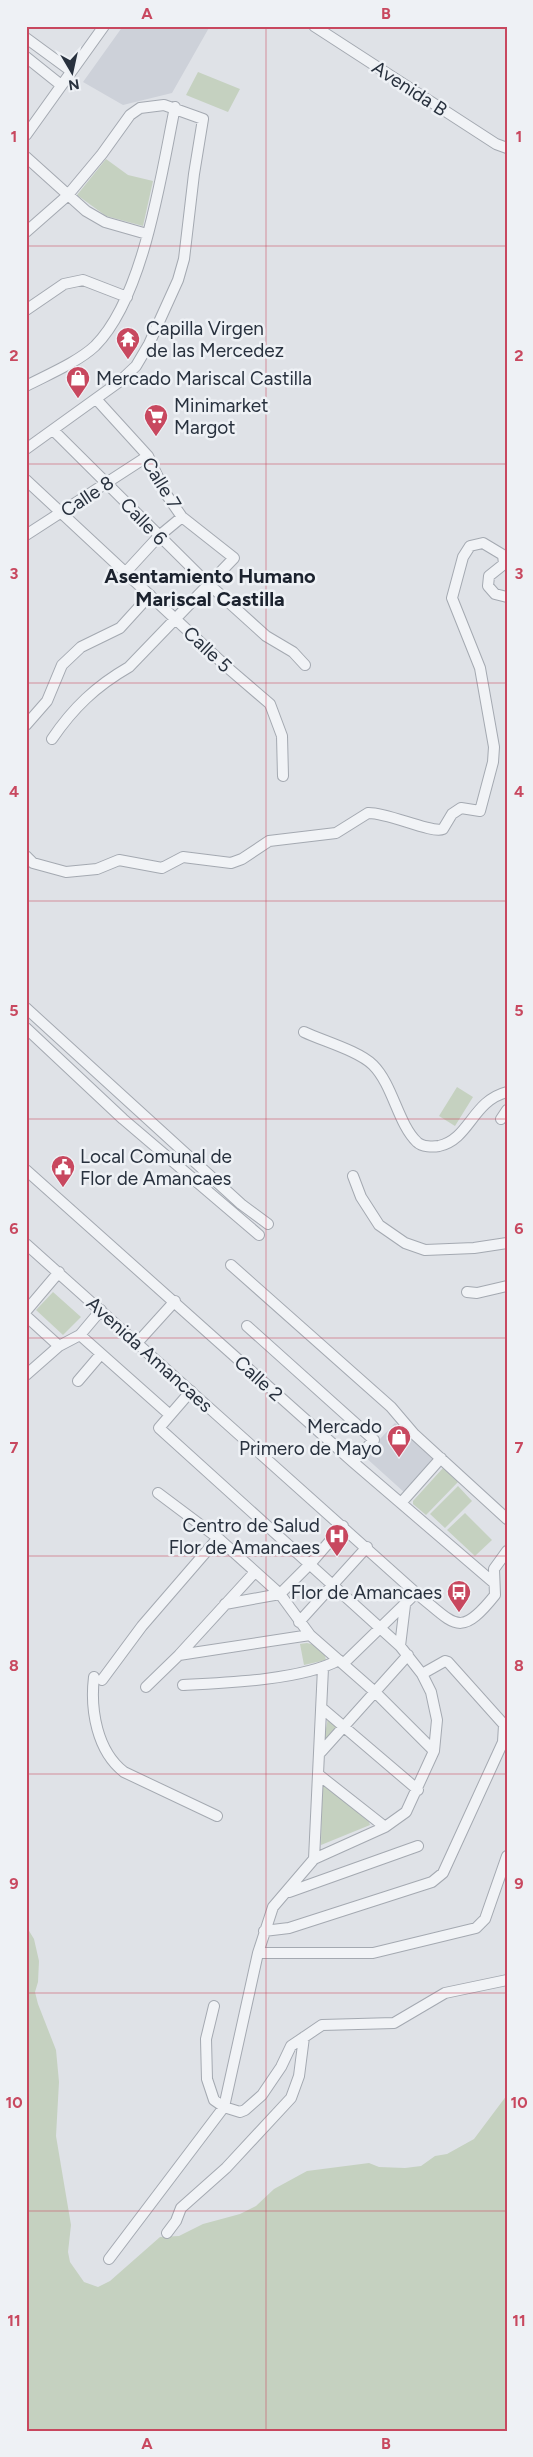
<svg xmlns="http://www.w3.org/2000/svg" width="533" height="2457" font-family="Figtree,sans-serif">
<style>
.built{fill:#cdd1d9}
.green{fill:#c5d1c0}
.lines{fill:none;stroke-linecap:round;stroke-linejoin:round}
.minor-casing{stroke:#a4a9b1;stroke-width:12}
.minor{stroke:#f1f3f6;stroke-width:10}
.grid{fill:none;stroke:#c8485f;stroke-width:1;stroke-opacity:0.55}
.labels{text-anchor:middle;stroke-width:5;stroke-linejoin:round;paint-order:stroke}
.street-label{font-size:19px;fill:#28313e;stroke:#eef1f5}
.poi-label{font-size:19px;fill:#28313e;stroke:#eef1f5;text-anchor:start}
.neighbourhood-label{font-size:20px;font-weight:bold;fill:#1b222e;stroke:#eef1f5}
.neatline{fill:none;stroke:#c8485f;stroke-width:2}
.grid-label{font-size:16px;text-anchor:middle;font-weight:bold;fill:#c8485f}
</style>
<rect width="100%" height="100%" fill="#dfe2e7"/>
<path class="built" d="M123 26H210L172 93 123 105 83 82Z
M395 1423 435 1459 405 1493 364 1456Z"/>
<path class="green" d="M198 72 240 89 228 112 186 95Z
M106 159 128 175 153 181 143 226 106 216 77 195Z
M457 1087 473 1097 455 1126 439 1116Z
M53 1292 81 1317 63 1335 36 1310Z
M443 1468 458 1482 426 1515 413 1504V1501Z
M458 1486 472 1501 445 1528 430 1514Z
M465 1513 492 1540 475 1556 447 1530Z
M307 1643C319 1646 324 1648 326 1660L304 1665 300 1644Z
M328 1718 338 1728 328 1741 324 1739Z
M326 1785 369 1822 370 1825 321 1845 322 1787Z
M26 1926 34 1939 39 1961 38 1982 35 1992 38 2004 56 2050 59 2082 56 2136 71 2225 68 2252 70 2262 84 2282 98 2287 110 2281 160 2237 179 2236 203 2224 240 2214 256 2206 274 2189 307 2171 369 2163 379 2167 405 2168 421 2166 435 2156 447 2154 474 2139 507 2095V2431H26Z"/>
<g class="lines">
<g class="minor-casing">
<path id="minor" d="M314 26 496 144 507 148
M26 38 71 71
M26 57 61 85
M26 135 104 26
M26 157 86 211 105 222 147 234
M26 232 67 196 102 154 130 115 140 108 164 105 203 119 194 174 184 259 178 280 149 344 136 366 119 382 26 449
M26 310 64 284 83 280 127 297
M26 386C47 375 78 362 95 346 144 297 161 175 175 107
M54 431 203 579 266 636 293 652 305 665
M26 480 228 668 270 704 282 736 283 776
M26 535 148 456
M125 573 159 536 182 517
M26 725 47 701 62 665 81 647 120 628 150 595
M52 739C73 708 96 686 129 667L234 558 182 517 166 494 148 456 97 400
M26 856 33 863 66 872 97 869 119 860 162 868 183 857 231 863 242 859 269 841 336 833 368 813C387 812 432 834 443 829L452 814 461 808 480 811 493 762 494 747 480 668 452 598 463 557 470 546 483 543 503 555 504 564 489 576 488 586 495 594 507 597
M26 1008 241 1204 268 1224
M26 1028 123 1119 259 1235
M304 1032C323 1041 359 1051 373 1065 393 1085 398 1124 417 1142 422 1147 433 1147 439 1146 470 1139 472 1101 507 1092
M501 1119 507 1110
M26 1170 353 1462 494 1583
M353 1176 361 1197 379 1225 405 1243 425 1250 474 1248 507 1243
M26 1244 416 1593C455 1624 459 1640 495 1595L494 1569 507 1551
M231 1265 391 1407 414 1434 507 1519
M467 1292 477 1293 507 1286
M26 1311 59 1272
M26 1316 59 1346
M247 1326 374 1440 353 1462
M80 1335 170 1415
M137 1343 175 1301
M26 1375 59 1346 80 1335 101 1310
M78 1381 101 1354
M158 1493 218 1538 280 1594 310 1635 375 1692 434 1751
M401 1503 441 1458
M225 1604 280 1594 311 1563 343 1526
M299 1622 367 1547
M400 1646 405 1605
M179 1655 310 1635
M343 1664 416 1593
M422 1674 445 1661 448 1662 507 1728
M94 1677C90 1710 97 1751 124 1772L217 1816
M102 1680 142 1626 218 1538
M183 1685C225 1683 302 1680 339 1660
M146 1687 179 1655 255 1572
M323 1709 418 1790
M321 1752 408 1655
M319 1775 385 1827
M314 1859 323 1668
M289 1892 418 1846
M264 1931 289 1928 432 1882 443 1873 503 1742 504 1725
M258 1953H373L476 1928 485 1919 507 1856
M214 2006 206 2039 207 2079 214 2100 224 2107 240 2112 245 2110 262 2095 281 2067 291 2046 322 2025 394 2023 445 1993 507 1980
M167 2233 176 2221 181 2208 226 2168 291 2098 299 2076 304 2037
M109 2259 224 2107 258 1953 273 1907 314 1859 385 1827 406 1812 434 1751 437 1720 431 1692 422 1674 400 1646 159 1428 191 1391"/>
</g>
<use href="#minor" class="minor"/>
</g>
<path class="grid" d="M266 26V2431M26 246H507M26 464H507M26 683H507M26 901H507M26 1119H507M26 1338H507M26 1556H507M26 1774H507M26 1993H507M26 2211H507"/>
<defs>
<g id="temple-pin" transform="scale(1.25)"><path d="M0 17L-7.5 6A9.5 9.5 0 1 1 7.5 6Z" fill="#c8485f" stroke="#eef1f5"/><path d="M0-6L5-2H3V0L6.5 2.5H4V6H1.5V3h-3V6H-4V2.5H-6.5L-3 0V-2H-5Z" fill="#fff"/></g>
<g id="shop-pin" transform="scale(1.25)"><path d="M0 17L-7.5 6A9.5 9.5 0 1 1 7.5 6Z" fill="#c8485f" stroke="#eef1f5"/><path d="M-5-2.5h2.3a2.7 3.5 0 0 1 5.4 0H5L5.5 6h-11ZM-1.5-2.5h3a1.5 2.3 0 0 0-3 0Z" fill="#fff"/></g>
<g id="supermarket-pin" transform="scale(1.25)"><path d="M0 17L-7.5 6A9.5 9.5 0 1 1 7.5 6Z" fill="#c8485f" stroke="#eef1f5"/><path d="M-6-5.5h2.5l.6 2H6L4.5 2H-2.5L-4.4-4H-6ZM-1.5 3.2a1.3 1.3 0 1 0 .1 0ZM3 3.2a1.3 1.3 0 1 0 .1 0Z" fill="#fff"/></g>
<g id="civic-pin" transform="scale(1.25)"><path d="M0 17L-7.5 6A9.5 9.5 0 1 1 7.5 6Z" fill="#c8485f" stroke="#eef1f5"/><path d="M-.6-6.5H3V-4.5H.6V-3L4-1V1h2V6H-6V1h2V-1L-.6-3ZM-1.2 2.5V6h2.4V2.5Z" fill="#fff"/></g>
<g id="hospital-pin" transform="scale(1.25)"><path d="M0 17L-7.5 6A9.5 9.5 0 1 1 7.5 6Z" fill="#c8485f" stroke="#eef1f5"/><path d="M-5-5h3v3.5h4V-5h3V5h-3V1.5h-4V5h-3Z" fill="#fff"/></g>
<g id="bus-pin" transform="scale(1.25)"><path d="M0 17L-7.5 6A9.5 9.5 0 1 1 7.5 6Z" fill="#c8485f" stroke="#eef1f5"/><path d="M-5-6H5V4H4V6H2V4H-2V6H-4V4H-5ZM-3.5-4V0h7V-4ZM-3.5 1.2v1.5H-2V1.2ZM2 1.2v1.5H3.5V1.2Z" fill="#fff"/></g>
</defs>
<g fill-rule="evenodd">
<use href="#temple-pin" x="128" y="339"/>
<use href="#shop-pin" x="78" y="378"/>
<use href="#supermarket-pin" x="156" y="416"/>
<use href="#civic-pin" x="63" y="1167"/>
<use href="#shop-pin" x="399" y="1437"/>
<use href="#hospital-pin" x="337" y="1536"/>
<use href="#bus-pin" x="459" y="1592"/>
</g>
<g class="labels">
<g class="street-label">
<text transform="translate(410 88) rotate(33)" y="7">Avenida B</text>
<text transform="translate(162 483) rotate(59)" y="7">Calle 7</text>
<text transform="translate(87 496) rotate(-33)" y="7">Calle 8</text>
<text transform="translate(144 521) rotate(46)" y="7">Calle 6</text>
<text transform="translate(208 649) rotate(43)" y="7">Calle 5</text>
<text transform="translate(150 1354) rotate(42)" y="7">Avenida Amancaes</text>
<text transform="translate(259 1378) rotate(42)" y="7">Calle 2</text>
</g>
<g class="poi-label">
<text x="146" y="335">Capilla Virgen<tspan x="146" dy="22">de las Mercedez</tspan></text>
<text x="96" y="385">Mercado Mariscal Castilla</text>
<text x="174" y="412">Minimarket<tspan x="174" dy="22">Margot</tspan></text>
<text x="80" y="1163">Local Comunal de<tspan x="80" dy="22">Flor de Amancaes</tspan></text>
<text x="382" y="1433" text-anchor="end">Mercado<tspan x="382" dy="22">Primero de Mayo</tspan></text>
<text x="320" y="1532" text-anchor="end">Centro de Salud<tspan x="320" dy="22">Flor de Amancaes</tspan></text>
<text x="442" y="1599" text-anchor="end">Flor de Amancaes</text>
</g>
<g class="neighbourhood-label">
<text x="210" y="583">Asentamiento Humano<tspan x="210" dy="23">Mariscal Castilla</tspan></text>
</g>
</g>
<rect width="533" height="2457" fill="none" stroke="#eef1f5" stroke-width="55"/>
<g transform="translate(72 72) rotate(171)" stroke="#eef1f5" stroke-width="4" paint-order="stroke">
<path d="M0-4L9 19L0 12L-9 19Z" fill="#28313e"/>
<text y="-8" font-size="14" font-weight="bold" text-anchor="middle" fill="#28313e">N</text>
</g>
<rect x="28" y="28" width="478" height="2402" class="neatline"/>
<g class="grid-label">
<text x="147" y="19">A</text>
<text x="386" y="19">B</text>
<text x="14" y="142">1</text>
<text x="519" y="142">1</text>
<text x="14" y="361">2</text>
<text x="519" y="361">2</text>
<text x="14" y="579">3</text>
<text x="519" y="579">3</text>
<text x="14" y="797">4</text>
<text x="519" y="797">4</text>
<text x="14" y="1016">5</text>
<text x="519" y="1016">5</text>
<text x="14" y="1234">6</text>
<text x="519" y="1234">6</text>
<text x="14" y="1453">7</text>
<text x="519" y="1453">7</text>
<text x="14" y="1671">8</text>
<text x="519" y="1671">8</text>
<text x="14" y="1889">9</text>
<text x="519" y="1889">9</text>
<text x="14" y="2108">10</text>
<text x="519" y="2108">10</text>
<text x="14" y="2326">11</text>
<text x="519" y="2326">11</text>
<text x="147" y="2449">A</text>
<text x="386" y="2449">B</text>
</g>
</svg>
